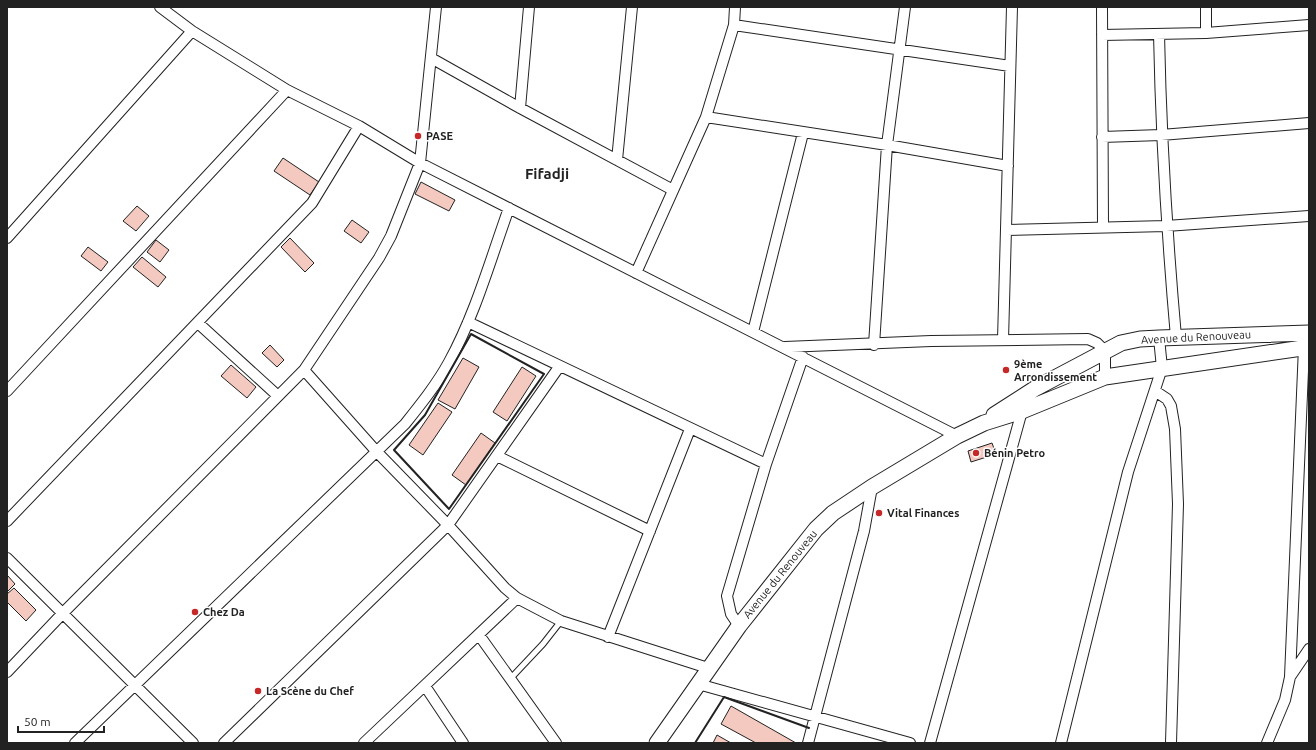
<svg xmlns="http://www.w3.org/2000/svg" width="1316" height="750" font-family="Ubuntu,sans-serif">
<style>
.building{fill:#f3c9c0;stroke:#222}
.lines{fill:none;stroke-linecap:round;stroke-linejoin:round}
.lane-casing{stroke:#222;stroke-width:7}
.street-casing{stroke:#222;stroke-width:12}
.secondary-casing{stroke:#222;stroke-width:17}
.lane{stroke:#fff;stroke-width:5}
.street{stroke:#fff;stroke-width:10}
.secondary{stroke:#fff;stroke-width:15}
.wall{stroke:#222;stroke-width:2}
.poi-dot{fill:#c62828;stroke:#fff;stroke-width:1.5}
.labels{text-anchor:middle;stroke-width:3;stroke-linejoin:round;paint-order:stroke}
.poi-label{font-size:11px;font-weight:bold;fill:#222;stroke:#fff;text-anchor:start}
.street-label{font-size:11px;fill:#222;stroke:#fff}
.district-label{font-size:15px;font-weight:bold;fill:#222;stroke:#fff}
</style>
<rect width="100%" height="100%" fill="#fff"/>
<path class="building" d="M283 158 319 182 310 195 274 171Z
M421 182 455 200 449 211 415 194Z
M137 206 149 216 136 231 123 221Z
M352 220 369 232 361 243 344 231Z
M290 238 314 263 305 272 281 247Z
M156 240 169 250 160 262 147 252Z
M88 247 108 262 101 271 81 256Z
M142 257 166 277 158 287 133 267Z
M270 345 284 360 277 367 262 353Z
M463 358 479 367 455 409 438 400Z
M231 365 256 387 247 398 221 376Z
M522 367 536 376 507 421 493 412Z
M438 403 452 412 423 455 409 445Z
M481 433 495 443 466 485 452 475Z
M992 443 996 454 971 462 968 451Z
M8 576 15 584 7 592V577Z
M14 588 36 610 26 621 7 602V594Z
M731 706 796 743H756L721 724Z
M717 735 731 743H713Z"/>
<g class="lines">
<g class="lane-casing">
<path id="lane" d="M510 679 543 644 561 621"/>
</g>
<g class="street-casing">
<path id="street" d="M160 7 192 31 287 90 359 126 420 163 957 436
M1102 7 1103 227
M1206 7V33
M734 25 1010 66
M1159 34C1161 135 1167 236 1176 337
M1102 35 1206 33 1309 25
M431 58 520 108 673 190
M520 108 529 7
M706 117 887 145 1008 166
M1102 137 1161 135 1309 123
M617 160 632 7
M1006 230 1166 226 1309 216
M7 238 192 31
M636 273 706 117 734 25 735 7
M468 322 766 464
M198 323 278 396
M753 332 803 133
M1003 340 1012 7
M874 345 887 145 905 7
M785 347 931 341 1088 339 1097 343 1105 351V377
M304 370 376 451 448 525 505 588 517 598 561 621 708 668
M7 391 287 90
M1155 391 1167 399 1171 406 1175 429 1178 504 1171 743
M497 456 650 531
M7 521 312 203 359 126
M7 558 193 743
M739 626 731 614 727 596 766 464 803 357
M479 635 556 743
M608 637 690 429
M7 672 63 613 304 370 379 258 391 236 420 163 436 7
M1290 677 1309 649
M698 684 910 743
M425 686 463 743
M75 743 405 424C421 404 437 384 449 362 475 315 491 258 509 208
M224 743 448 525 559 367
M364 743 517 598
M808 743 864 531 872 487
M930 743 1022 411
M1061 743 1128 472 1162 368 1159 338
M1267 743 1285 700 1290 677 1304 347"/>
</g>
<g class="secondary-casing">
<path id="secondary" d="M994 415 1036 388 1121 343 1140 339 1159 338 1309 333
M657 743 739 626 816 529 833 513 872 487 957 436 984 423 1022 411 1105 377 1309 347"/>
</g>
<use href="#lane" class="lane"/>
<use href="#street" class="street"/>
<use href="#secondary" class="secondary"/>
<path class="wall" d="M471 334 544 374 449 509 394 450 425 415Z
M695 743 724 697 809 728"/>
</g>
<g class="poi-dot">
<circle cx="418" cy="136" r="4"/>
<circle cx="1006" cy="370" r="4"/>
<circle cx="976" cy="453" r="4"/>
<circle cx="879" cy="513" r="4"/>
<circle cx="195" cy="612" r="4"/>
<circle cx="258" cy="691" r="4"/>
</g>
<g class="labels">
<g class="poi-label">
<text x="426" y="140">PASE</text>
<text x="1014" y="368">9ème<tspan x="1014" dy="13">Arrondissement</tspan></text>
<text x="984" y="457">Bénin Petro</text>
<text x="887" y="517">Vital Finances</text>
<text x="203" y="616">Chez Da</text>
<text x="266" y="695">La Scène du Chef</text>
</g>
<g class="street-label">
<text transform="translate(1196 337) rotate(-3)" y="4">Avenue du Renouveau</text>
<text transform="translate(780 574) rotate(-51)" y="4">Avenue du Renouveau</text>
</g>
<g class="district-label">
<text x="547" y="179">Fifadji</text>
</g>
</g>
<rect width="1316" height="750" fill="none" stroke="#222222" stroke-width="16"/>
<path d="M18 726v6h86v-6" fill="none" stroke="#222222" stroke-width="2"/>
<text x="24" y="726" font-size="12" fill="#222222" stroke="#ffffff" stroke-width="3" paint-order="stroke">50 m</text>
</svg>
